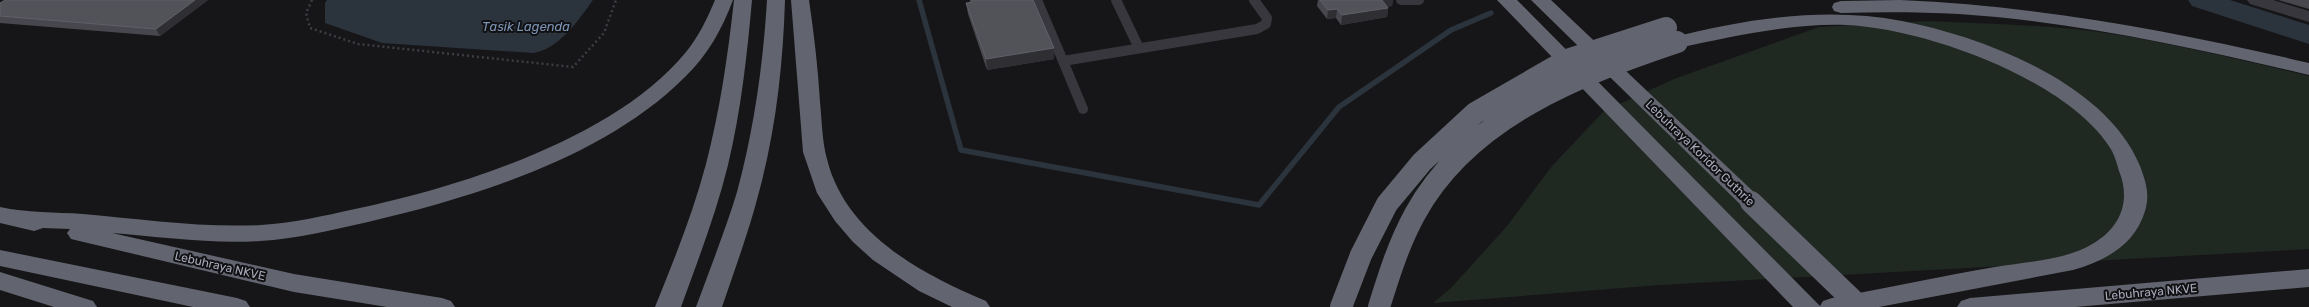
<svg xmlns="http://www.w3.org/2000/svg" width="2309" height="307" font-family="Rubik,sans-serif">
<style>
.green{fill:#202822}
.water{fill:#2b333d}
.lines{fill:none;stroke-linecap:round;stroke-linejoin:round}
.stream{stroke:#2b333d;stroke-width:5.5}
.river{fill:#2b333d;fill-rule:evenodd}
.path{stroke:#3d3e44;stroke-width:2.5;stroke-dasharray:2 3;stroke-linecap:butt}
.lane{stroke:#37373d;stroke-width:10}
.street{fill:#37373d;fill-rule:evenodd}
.highway{fill:#62646f;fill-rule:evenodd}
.highway-bridge{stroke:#62646f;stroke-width:22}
.wall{fill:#47474d}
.shaded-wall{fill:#2f2f33}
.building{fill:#525259;stroke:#5f6068}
.labels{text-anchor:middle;stroke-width:4;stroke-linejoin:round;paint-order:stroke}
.street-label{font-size:12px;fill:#a7aab9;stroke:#111113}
.water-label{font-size:13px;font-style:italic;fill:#7c94b6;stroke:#111113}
</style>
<rect width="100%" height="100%" fill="#161618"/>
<path class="green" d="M1929 21C1992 24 2057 25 2119 35 2183 46 2246 61 2309 76V249L1660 285 1433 303 1451 288 1507 226 1552 166 1604 111 1674 79 1819 27Z"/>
<path class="water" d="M327 0H593C578 21 559 49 533 53L382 43 325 23V3Z"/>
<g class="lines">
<path class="stream" d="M919 0 961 150 1259 205 1339 107 1451 30 1491 13"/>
<path class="river" d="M2188 0H2230L2309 25V44L2192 6Z"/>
<path class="path" d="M312 0 306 13 310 28 358 44 573 67 604 33 616 0"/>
<path class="lane" d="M1037 0 1063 61 1257 29 1266 24 1267 18 1254 0
M1116 0 1139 48
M1401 0H1419
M1063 61 1083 109"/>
<path class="street" d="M2247 0H2273L2309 11V22L2250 4Z"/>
<path class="highway" d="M715 0H733C722 29 708 55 685 77 605 157 475 197 368 222 332 230 296 239 260 241 211 244 161 237 112 233L294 274 442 298 451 301 455 307H387L294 292 71 239 67 233 70 229 43 228 34 231 0 223V207C27 213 55 212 83 214 142 219 201 228 261 225 292 223 324 216 355 209 460 187 616 138 686 52 699 36 707 19 715 0Z
M734 0H752C747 56 741 111 728 165 716 214 698 260 681 307H655C674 260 693 213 706 164 720 110 728 55 734 0Z
M767 0H785C783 65 776 129 759 192 749 231 735 269 722 307H696C710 269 725 231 737 192 754 129 763 65 767 0Z
M791 0H809C814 34 818 68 820 102 822 121 822 141 827 159 845 233 921 274 986 301L990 307H952L919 291 873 260 853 242 835 221 817 193 803 152Z
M1497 0H1517L1820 306 1823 301 1832 298C1887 288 1941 276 1995 267 2028 261 2065 261 2094 243 2121 227 2131 200 2119 171 2117 164 2115 157 2112 151 2070 80 1924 28 1846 25 1789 23 1732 37 1677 48L1670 46 1667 42 1670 38C1745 19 1825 6 1902 21 1984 37 2106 83 2140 166 2146 182 2150 195 2145 211 2135 245 2105 261 2073 270L1879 307H1793Z
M1531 0H1551L1759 197 1763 202 1759 207 1751 210 1743 207Z
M1900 0C2040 6 2173 31 2309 63V75C2194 48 2078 22 1959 14 1920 12 1881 12 1841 13L1834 11 1832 7 1834 3 1841 1Z
M0 250 237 298 246 301 250 307H193L0 266Z
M2309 269V287L2075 307H1957L1961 301 1970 298Z
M0 272 93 301 97 307H54L0 290Z"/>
<path class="highway-bridge" d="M1751 202 1860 307
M1341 307 1361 255 1387 204 1422 162 1475 113 1567 60 1666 28
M1379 307C1389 275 1399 243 1415 214 1468 117 1579 75 1677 42"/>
</g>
<path class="wall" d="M208 0 160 36 0 23V3Z
M970 0H1033L1054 48V59L987 70 968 14 966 3H970Z
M1318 0H1393L1392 6 1387 7 1388 8 1387 17 1341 25 1336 18 1327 19 1317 6Z
M2278 0H2309V9Z"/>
<path class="shaded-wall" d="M195 0H208L160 36 156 29Z
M1381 0H1393L1392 6 1380 8Z
M1388 8 1387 17 1341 25 1342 15Z
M1337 9 1336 18 1327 19 1328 10Z
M1054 48V59L987 70 986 59Z"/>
<path class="building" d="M5 0H195L156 29 0 16V3Z
M972 0H1033L1054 48 986 59 966 3 972 2Z
M1320 0H1382L1388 8 1342 15 1337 9 1328 10Z"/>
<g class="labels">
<g class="street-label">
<text transform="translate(1700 153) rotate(44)" y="4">Lebuhraya Koridor Guthrie</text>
<text transform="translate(220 266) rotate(13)" y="4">Lebuhraya NKVE</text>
<text transform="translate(2151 292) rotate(-5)" y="4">Lebuhraya NKVE</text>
</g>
<g class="water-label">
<text x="526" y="31">Tasik Lagenda</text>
</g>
</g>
</svg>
